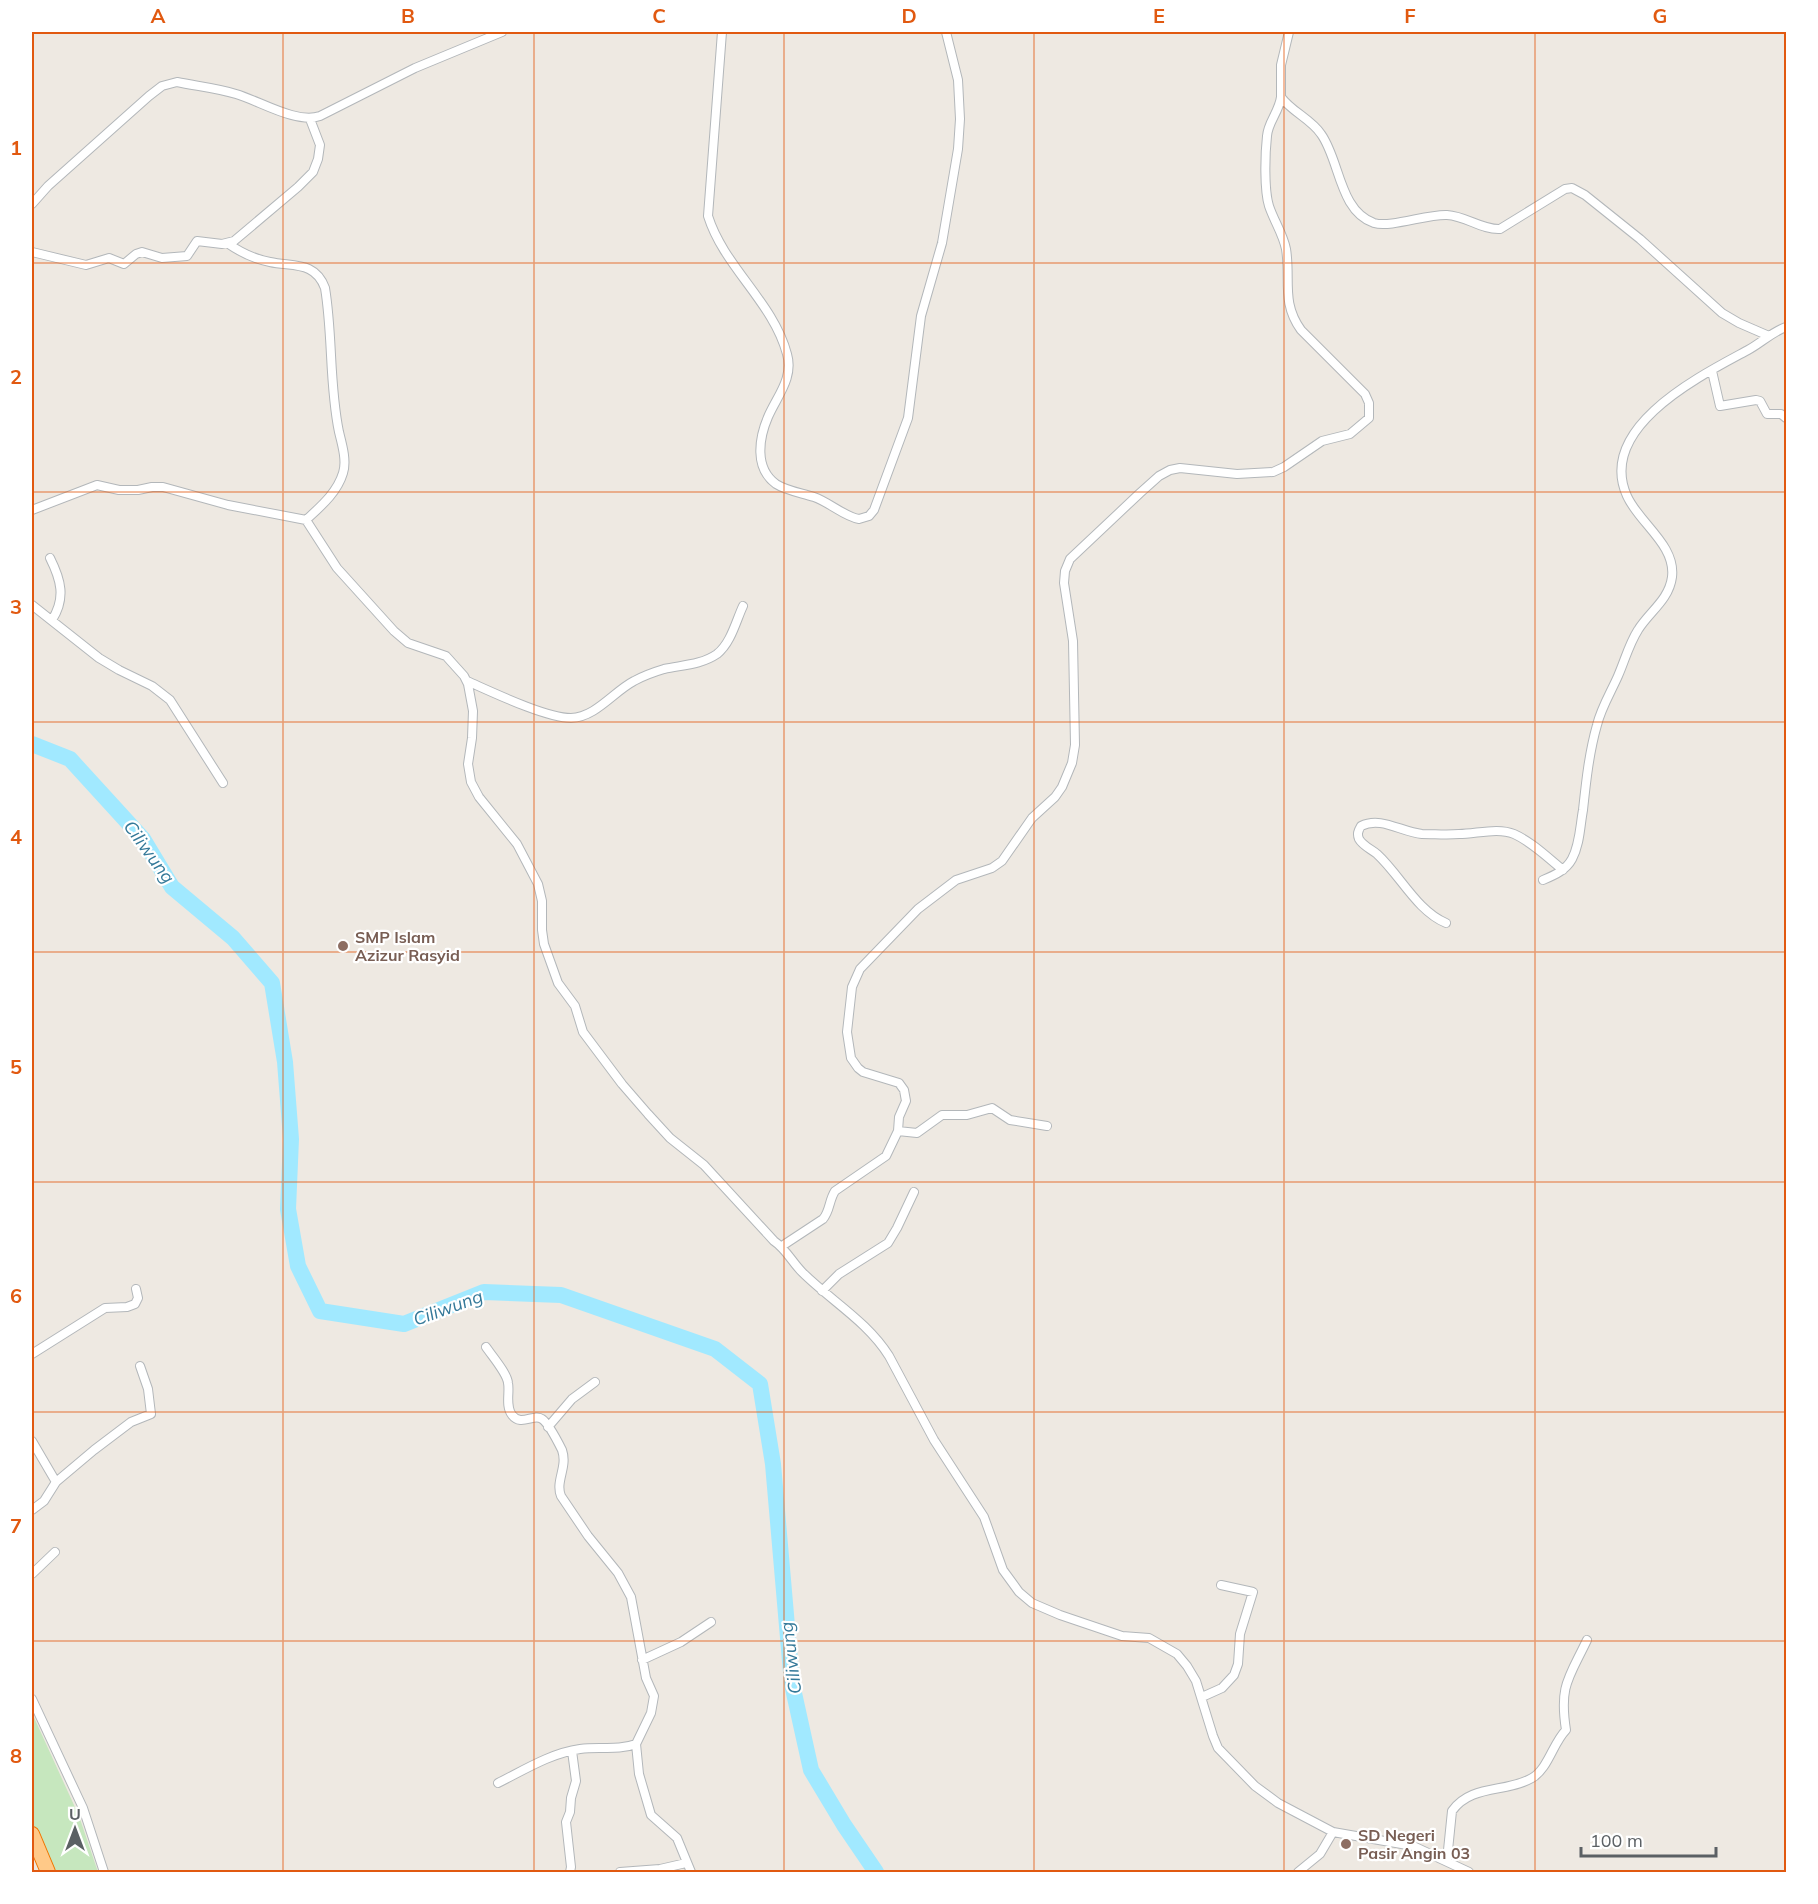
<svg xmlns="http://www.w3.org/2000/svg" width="1818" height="1904" font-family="Mulish,sans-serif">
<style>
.green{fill:#c6e7be}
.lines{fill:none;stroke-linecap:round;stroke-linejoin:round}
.river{stroke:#a1e9ff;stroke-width:16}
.street-casing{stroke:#b3b7ba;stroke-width:10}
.highway-casing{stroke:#f07500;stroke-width:16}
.street{stroke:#fff;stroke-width:8}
.highway{stroke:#ffc988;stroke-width:14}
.grid{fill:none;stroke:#e15910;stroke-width:1.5;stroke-opacity:0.55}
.education-dot{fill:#8d6e63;stroke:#fff;stroke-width:2}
.labels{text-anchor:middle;stroke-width:4.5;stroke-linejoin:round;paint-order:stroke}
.education-label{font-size:16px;font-weight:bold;fill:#785e54;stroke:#fff;text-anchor:start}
.water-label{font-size:18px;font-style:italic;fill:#347999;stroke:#fff}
.neatline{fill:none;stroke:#e15910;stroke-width:2}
.grid-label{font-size:20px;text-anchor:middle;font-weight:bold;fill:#e15910}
</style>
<rect width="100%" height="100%" fill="#eee9e2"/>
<path class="green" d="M32 1713 79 1816 98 1872H48L32 1832Z"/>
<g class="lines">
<path class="river" d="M32 744 70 759 143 839 172 887 233 938 272 983 285 1062 291 1139 288 1209 298 1266 320 1311 404 1324 484 1292 561 1295 715 1349 760 1384 773 1464 792 1684 811 1770 844 1825 876 1872"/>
<g class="street-casing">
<path id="street" d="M722 32 708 216C724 267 773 302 787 354 794 378 777 396 768 417 759 438 754 468 776 484 787 491 802 493 814 497 829 502 845 517 859 519L869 516 874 510 908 418 921 316 942 243 958 149 960 119 958 80 946 32
M1289 32 1281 65V97C1292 112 1311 119 1321 134 1340 160 1339 211 1374 223 1391 228 1427 214 1447 215 1466 216 1482 230 1500 229L1565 189 1572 188 1585 195 1640 239 1722 313 1739 323 1769 336
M32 204 48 186 149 96 162 86 177 82C196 86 217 88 236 94 260 101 296 124 320 116L415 68 502 32
M227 243C240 252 254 259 270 262 293 267 315 261 325 288 333 336 329 384 339 432 342 444 347 461 343 473 337 493 320 507 306 520
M32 252 86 265 109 258 124 264 136 254 142 252 162 258 187 256 197 241 222 244 234 241 298 187 313 172 318 159 320 145 310 119
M1712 371 1720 406 1756 400 1760 401 1767 414H1781L1786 418
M32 510 97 485 119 490H138L152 487H163L228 505 306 520 337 568 394 631 408 643 446 656 464 676 468 684 473 711 472 738 468 764 471 782 479 797 517 844 538 884 542 901V930L544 944 558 983 575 1006 583 1032 622 1084 648 1114 670 1138 704 1165 774 1241C786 1249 792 1262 802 1272 831 1301 867 1321 889 1356L934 1440 984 1517 1003 1570 1019 1592 1032 1603 1060 1615 1122 1636 1149 1638 1177 1654 1187 1666 1196 1681 1213 1736 1218 1748 1255 1786 1278 1803 1333 1832 1413 1846 1469 1872
M50 558C61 580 66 598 52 620
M32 605 99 658 119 670 152 686 170 700 223 783
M467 681C492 692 546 718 571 718 596 717 613 692 634 681 643 676 654 672 664 669 682 665 701 665 717 654 731 643 736 621 743 606
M1543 880C1555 875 1566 870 1572 859 1580 844 1580 826 1583 810 1586 782 1589 753 1597 725 1601 708 1611 692 1618 676 1625 660 1629 644 1638 630 1649 612 1669 600 1672 577 1676 545 1639 523 1627 496 1596 427 1702 375 1748 350 1761 343 1772 332 1786 327
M1446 923C1417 911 1400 875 1377 854 1371 849 1363 846 1359 839 1357 834 1358 831 1361 826 1381 816 1401 832 1422 834 1435 834 1447 835 1459 834 1476 834 1498 827 1514 834 1532 842 1548 858 1563 870
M898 1131 899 1117 906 1101 904 1090 899 1083 863 1072 858 1068 851 1058 847 1032 852 987 860 969 918 909 956 880 992 868 1002 861 1032 818 1055 797 1062 787 1072 763 1075 745 1073 641 1064 583 1065 571 1070 559 1140 493 1159 476 1170 470 1180 468 1237 474 1273 472 1284 467 1322 441 1350 434 1369 418V403L1365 394 1301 330C1281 302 1291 280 1286 249 1283 234 1274 221 1269 206 1264 190 1265 154 1267 136 1268 122 1279 112 1281 97
M782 1246 823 1219C830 1211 829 1200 835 1191L886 1156 898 1131 917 1133 942 1115H967L992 1108 1010 1120 1047 1126
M822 1291 839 1274 888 1243 897 1228 914 1192
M486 1347C492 1356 507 1373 508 1383 510 1392 505 1406 512 1415 521 1427 534 1413 542 1419 548 1423 559 1444 562 1450 568 1467 555 1481 561 1496L588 1536 618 1573 631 1597 646 1678 654 1696 651 1713 636 1744 639 1774 651 1815 677 1838 691 1872
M32 1354 105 1308 127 1307 135 1304 138 1298 136 1289
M548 1427 572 1399 595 1382
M32 1441 56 1482
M32 1510 44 1501 56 1482 94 1450 131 1422 151 1414 148 1389 140 1366
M32 1574 55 1552
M642 1660 681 1642 711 1622
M1202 1697 1222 1688 1234 1675 1238 1664 1240 1634 1253 1592 1221 1585
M32 1699 83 1808 104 1872
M498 1783C524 1770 551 1753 580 1749 600 1746 617 1751 636 1744
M1447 1860 1452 1811C1471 1784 1506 1793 1532 1778 1548 1769 1553 1743 1566 1730 1559 1685 1569 1678 1587 1640
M570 1872 571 1867 566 1822 570 1812 571 1798 576 1781 572 1751
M620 1872 660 1869 686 1863
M1298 1872 1320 1854 1333 1832"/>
</g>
<g class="highway-casing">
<path id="highway" d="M32 1834 48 1872"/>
</g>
<use href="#street" class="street"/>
<use href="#highway" class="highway"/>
</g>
<path class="grid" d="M283 32V1872M534 32V1872M784 32V1872M1034 32V1872M1284 32V1872M1535 32V1872M32 263H1786M32 492H1786M32 722H1786M32 952H1786M32 1182H1786M32 1412H1786M32 1641H1786"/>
<g class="education-dot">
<circle cx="343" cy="946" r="6"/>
<circle cx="1346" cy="1844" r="6"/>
</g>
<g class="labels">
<g class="education-label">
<text x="355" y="943">SMP Islam<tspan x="355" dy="18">Azizur Rasyid</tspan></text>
<text x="1358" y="1841">SD Negeri<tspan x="1358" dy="18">Pasir Angin 03</tspan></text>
</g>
<g class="water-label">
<text transform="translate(149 852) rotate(54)" y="6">Ciliwung</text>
<text transform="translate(448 1308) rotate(-20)" y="6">Ciliwung</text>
<text transform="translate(791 1658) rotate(-97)" y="6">Ciliwung</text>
</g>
</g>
<rect width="1818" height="1904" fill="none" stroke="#ffffff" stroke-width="66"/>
<g transform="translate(75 1829)" stroke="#ffffff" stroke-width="4.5" paint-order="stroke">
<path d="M0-4.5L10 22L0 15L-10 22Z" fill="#5b6064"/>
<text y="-9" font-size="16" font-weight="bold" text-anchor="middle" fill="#5b6064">U</text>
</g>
<path d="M1581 1847v9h135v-9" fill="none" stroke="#5b6064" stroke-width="3"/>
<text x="1590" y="1847" font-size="18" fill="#5b6064" stroke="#ffffff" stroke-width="4.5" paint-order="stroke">100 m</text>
<rect x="33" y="33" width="1752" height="1838" class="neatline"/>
<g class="grid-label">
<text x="158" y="23">A</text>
<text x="408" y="23">B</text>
<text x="659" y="23">C</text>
<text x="909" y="23">D</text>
<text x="1159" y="23">E</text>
<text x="1410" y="23">F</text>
<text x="1660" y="23">G</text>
<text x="16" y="155">1</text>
<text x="16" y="384">2</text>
<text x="16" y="614">3</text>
<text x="16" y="844">4</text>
<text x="16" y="1074">5</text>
<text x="16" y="1303">6</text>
<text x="16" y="1533">7</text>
<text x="16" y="1763">8</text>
</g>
</svg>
